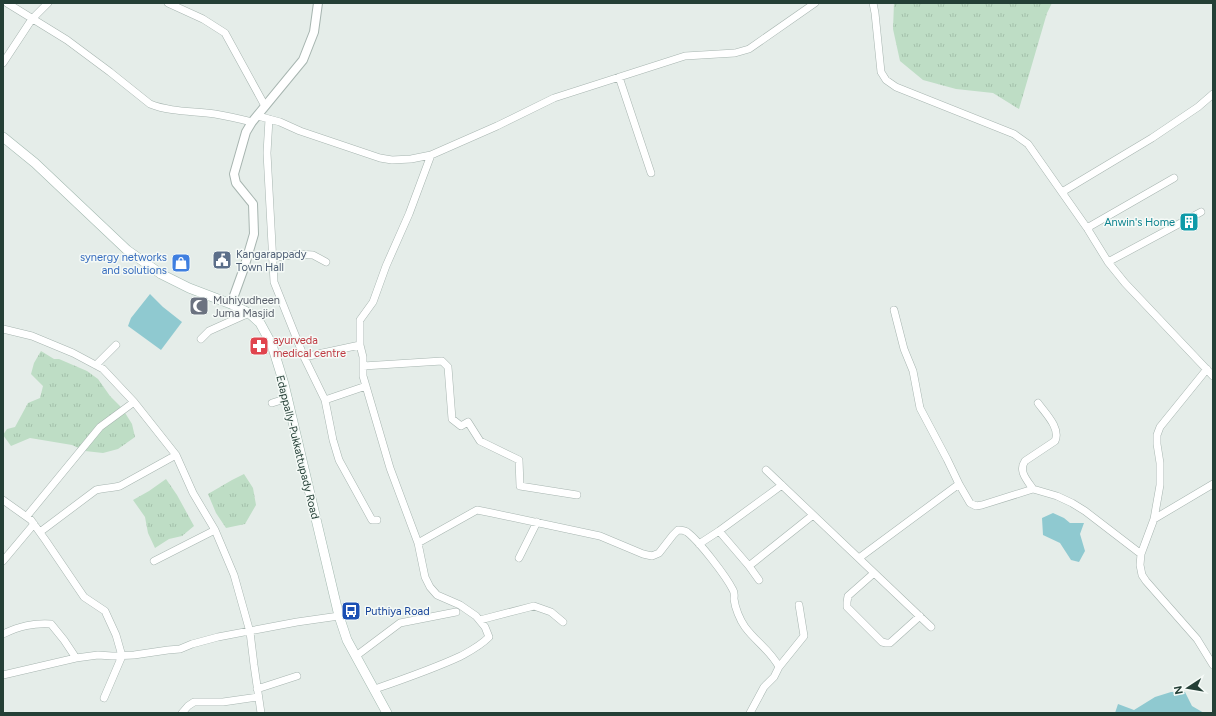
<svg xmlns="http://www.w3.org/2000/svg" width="1216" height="716" font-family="Figtree,sans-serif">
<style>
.grass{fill:url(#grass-tufts)}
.water{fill:#8fc9d0}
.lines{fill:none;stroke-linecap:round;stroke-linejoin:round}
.minor-casing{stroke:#a7b5b0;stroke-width:8}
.tertiary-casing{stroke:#a7b5b0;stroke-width:10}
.secondary-casing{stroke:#a3b9b0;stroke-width:10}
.minor{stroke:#fff;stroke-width:7}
.tertiary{stroke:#fff;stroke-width:8}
.secondary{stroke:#fff;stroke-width:9}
.labels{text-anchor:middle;stroke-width:3;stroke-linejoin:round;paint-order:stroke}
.culture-label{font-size:11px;fill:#0d838f;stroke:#f5faf7;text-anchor:end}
.service-label{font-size:11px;fill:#4e5e75;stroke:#f5faf7;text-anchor:start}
.shop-label{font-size:11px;fill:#366cbe;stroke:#f5faf7;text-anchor:end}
.worship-label{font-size:11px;fill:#5b616d;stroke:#f5faf7;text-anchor:start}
.health-label{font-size:11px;fill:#be3a42;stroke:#f5faf7;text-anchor:start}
.street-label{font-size:11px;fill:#243f36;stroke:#f5faf7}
.transit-label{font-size:11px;fill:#164399;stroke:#f5faf7;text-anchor:start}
</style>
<defs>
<pattern id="grass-tufts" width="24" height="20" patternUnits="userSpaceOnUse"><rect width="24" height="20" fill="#beddc5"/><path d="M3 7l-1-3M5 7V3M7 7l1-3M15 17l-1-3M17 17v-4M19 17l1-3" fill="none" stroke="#a3bfaa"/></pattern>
</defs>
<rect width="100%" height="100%" fill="#e5ede9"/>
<path class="grass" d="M894 3H1052L1047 13 1019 109 993 93 956 89 923 80 900 61 893 29Z
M41 351 54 359H59L87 371 98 379 110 396 122 408 132 424 135 437 118 449 103 453 85 451 72 445 30 438 11 446 3 435 7 429 15 427 28 403 40 398 43 386 31 374 34 363Z
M244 474 253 488 256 505 245 524 226 528 216 513 208 494 232 480Z
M166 479 177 495 194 526 182 536 169 539 155 548 148 533 145 517 133 500 149 491Z"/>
<path class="water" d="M150 294 163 307 182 322 161 350 128 326 131 318Z
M1053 513 1064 518 1070 523H1084L1080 534 1085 551 1079 562 1071 560 1060 543 1043 535 1042 518Z
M1171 692H1185L1192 706 1204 713H1115L1118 704 1134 710 1155 697Z"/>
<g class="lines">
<g class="minor-casing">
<path id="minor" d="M7 3 67 40 110 72 150 104C170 112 193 111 215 114 227 116 240 119 252 122
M168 3 203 19 225 33 265 106
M873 3 875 13 881 72 886 80 896 87 1014 134 1028 144 1087 228 1108 262 1125 283 1213 376
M3 63 32 19 48 3
M619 77 651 173
M258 116 280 122 300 131 380 158 392 160 411 159 431 155 497 126 554 98 685 56 735 53 749 49 815 3
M269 119 267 153 274 282 304 357 325 400 333 440 339 460 372 520H377
M1062 192 1152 138 1198 107 1213 94
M1087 228 1174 178
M272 258 298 254 313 255 326 262
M1108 262 1201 212
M894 310 904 349 913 371 920 408 947 459 959 484 970 503 976 506 982 505 1033 489 1057 496 1072 503 1085 511 1141 554
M3 329 32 336 73 353 103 369 134 402 176 455 193 493 215 530 234 575 250 632 254 665 261 713
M201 339 209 331 249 313
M304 357 360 345
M96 365 116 345
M363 366 442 361 448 367 452 419 461 426 468 422 480 441 519 460 520 486 577 495
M1207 369 1160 427 1157 435V444L1160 463V485L1154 519 1141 554 1140 565 1142 575 1146 581 1197 639 1213 665
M325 400 366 386
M272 403 288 398
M766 470 931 627
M1033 489C1027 480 1018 471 1025 461L1055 441C1061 428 1045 413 1038 403
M3 500 31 520 46 541 84 597 105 611 116 635 122 656 104 698
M27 516 100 427 134 402
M1154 519 1213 484
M719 531 749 566 759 580
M40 532 96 490C104 488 112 488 120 486L176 455
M418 543 477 510 492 513 600 536 643 554 652 556 659 553 673 535 678 530C681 530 684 530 687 532 699 541 726 576 733 590 735 593 734 596 734 599 735 608 740 620 745 627 756 642 771 651 779 667L774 677 764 687 750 713
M699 544 719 531 782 485
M519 558 537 522
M859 558 959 484
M3 561 34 524
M154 561 215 530
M749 566 813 515
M874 573 848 596 847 602V607L882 642 886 643H890L920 616
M480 620 534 606 551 612 563 622
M3 634C20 626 33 623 51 624L64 640 76 658
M356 656 400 623 456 612
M779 667 804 636 799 605
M3 675 76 658 98 655 112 656 134 655 168 650 180 649 192 644 218 637 297 622 339 616
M257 689 297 676
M375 689C404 679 433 669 461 656 472 650 480 646 489 637L485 627 476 616 460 605 437 595 430 587 425 577 418 543 390 468 363 376V357L360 345V320L373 302 386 266 409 214 431 155
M182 713 188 706 194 702H223L258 697"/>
</g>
<g class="tertiary-casing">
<path id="tertiary" d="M231 304 244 268 254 234 253 204 236 183 234 174 246 132 252 122 303 60 314 32 318 3"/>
</g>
<g class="secondary-casing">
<path id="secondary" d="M3 137 35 163 127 250 161 274 189 288 231 304 249 313 260 323 272 345 284 384 339 616 347 640 387 713"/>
</g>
<use href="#minor" class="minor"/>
<use href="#tertiary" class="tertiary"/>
<use href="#secondary" class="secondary"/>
</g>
<defs>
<g id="building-square" transform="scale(1)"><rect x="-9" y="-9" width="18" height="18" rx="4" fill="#0f9aa8" stroke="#f5faf7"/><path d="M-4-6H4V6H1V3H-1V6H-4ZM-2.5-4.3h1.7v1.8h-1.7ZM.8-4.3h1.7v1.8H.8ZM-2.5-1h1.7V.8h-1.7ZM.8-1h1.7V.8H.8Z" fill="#fff"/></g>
<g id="civic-square" transform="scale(1)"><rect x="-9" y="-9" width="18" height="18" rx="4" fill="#5c6f8a" stroke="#f5faf7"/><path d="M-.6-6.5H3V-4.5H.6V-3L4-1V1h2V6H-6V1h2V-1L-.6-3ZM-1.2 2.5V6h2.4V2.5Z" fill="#fff"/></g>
<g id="shop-square" transform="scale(1)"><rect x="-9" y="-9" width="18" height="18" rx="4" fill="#3f7fe0" stroke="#f5faf7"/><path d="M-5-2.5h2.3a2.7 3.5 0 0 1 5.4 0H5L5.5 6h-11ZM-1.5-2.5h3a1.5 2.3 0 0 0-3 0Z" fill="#fff"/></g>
<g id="mosque-square" transform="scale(1)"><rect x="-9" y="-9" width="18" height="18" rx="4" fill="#6b7280" stroke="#f5faf7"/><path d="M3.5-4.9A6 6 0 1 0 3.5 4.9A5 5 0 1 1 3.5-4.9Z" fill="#fff"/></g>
<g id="pharmacy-square" transform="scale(1)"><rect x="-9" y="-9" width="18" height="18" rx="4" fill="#e0444e" stroke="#f5faf7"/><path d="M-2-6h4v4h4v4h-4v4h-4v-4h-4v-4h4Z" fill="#fff"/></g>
<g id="bus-square" transform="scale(1)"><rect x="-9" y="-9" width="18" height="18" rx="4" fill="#1a4fb4" stroke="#f5faf7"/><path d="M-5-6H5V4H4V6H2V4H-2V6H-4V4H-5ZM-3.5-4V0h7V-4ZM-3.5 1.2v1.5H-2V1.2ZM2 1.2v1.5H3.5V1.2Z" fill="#fff"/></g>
</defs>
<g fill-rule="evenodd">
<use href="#building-square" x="1189" y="222"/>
<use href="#civic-square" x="222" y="260"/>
<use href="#shop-square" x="181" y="263"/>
<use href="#mosque-square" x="199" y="306"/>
<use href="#pharmacy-square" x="259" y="346"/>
<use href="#bus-square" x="351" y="611"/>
</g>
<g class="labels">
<g class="culture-label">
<text x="1175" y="226">Anwin's Home</text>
</g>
<g class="service-label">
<text x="236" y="258">Kangarappady<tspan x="236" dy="13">Town Hall</tspan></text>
</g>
<g class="shop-label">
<text x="167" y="261">synergy networks<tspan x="167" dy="13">and solutions</tspan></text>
</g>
<g class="worship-label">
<text x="213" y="304">Muhiyudheen<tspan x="213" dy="13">Juma Masjid</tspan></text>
</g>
<g class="health-label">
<text x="273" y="344">ayurveda<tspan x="273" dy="13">medical centre</tspan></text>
</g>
<g class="street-label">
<text transform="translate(298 447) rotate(76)" y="4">Edappally-Pukkattupady Road</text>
</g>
<g class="transit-label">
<text x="365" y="615">Puthiya Road</text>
</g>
</g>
<rect width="1216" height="716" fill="none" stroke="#243f36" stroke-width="8"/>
<g transform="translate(1188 688) rotate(258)" stroke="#f5faf7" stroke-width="3" paint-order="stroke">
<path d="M0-3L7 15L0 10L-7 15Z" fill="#243f36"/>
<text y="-6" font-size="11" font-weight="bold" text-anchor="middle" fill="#243f36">N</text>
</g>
</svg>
